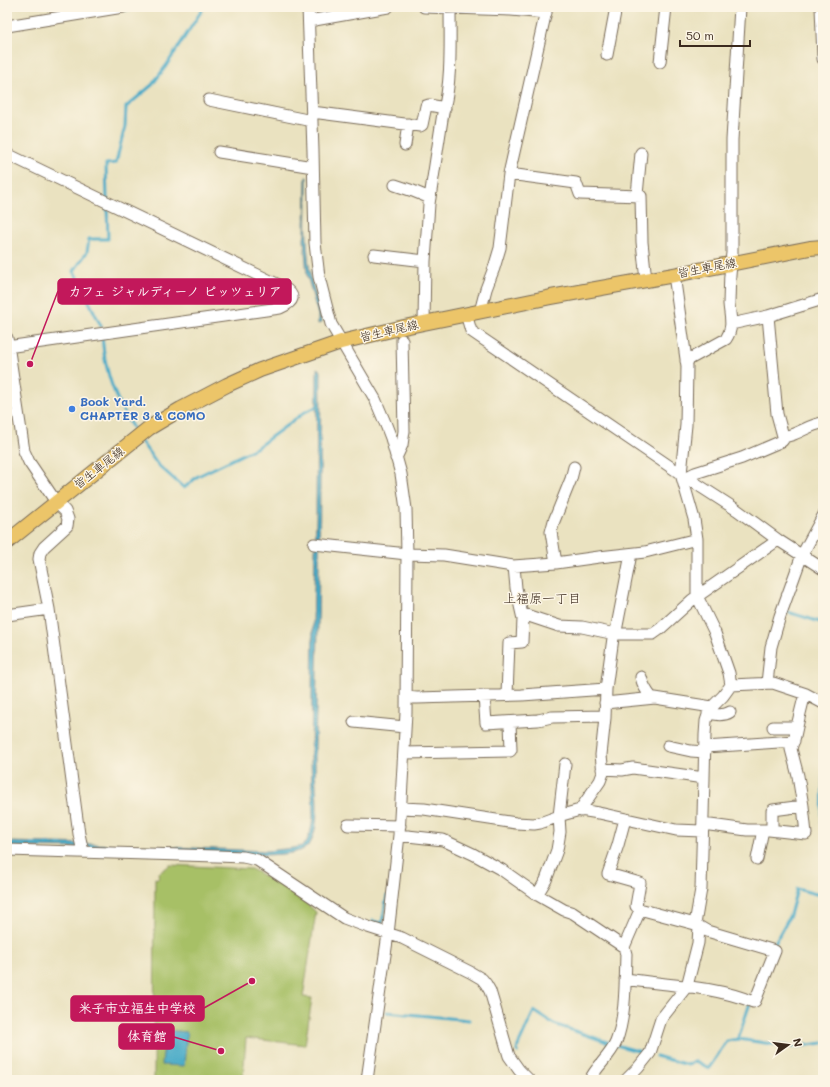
<svg xmlns="http://www.w3.org/2000/svg" width="830" height="1087" font-family="Mali,'Klee One',sans-serif">
<style>
.green{fill:#a7c066;stroke:#717542}
.water{fill:#49abc8;stroke:#426a73}
.lines{fill:none;stroke-linecap:round;stroke-linejoin:round}
.stream{stroke:#49abc8;stroke-width:3}
.minor-casing{stroke:#786a57;stroke-width:13}
.major-casing{stroke:#786a57;stroke-width:16}
.minor{stroke:#fff;stroke-width:11}
.major{stroke:#ecc569;stroke-width:14}
.shop-dot{fill:#3f7fe0;stroke:#fcf5e5;stroke-width:1.5}
.labels{text-anchor:middle;stroke-width:3;stroke-linejoin:round;paint-order:stroke}
.street-label{font-size:12px;fill:#3b2a1e;stroke:#fcf5e5}
.shop-label{font-size:12px;font-weight:bold;fill:#366cbe;stroke:#fcf5e5;text-anchor:start}
.neighbourhood-label{font-size:13px;fill:#3b2a1e;stroke:#fcf5e5}
.leader{fill:none;stroke:#c2185b;stroke-width:1.5}
.callout-dot{fill:#c2185b;stroke:#fcf5e5;stroke-width:1.5}
.callout{fill:#c2185b;stroke:#c2185b;stroke-width:1.5}
.callout-label{font-size:13px;text-anchor:middle;font-weight:bold;fill:#fff}
</style>
<rect width="100%" height="100%" fill="#fcf5e5"/>
<filter id="ink" filterUnits="userSpaceOnUse"><feTurbulence type="fractalNoise" baseFrequency=".025" numOctaves="2"/><feDisplacementMap in="SourceGraphic" scale="8" xChannelSelector="R" yChannelSelector="G"/><feConvolveMatrix kernelMatrix="1 2 1 2 8 2 1 2 1" color-interpolation-filters="sRGB"/></filter>
<filter id="wash" filterUnits="userSpaceOnUse"><feTurbulence type="fractalNoise" baseFrequency=".012" numOctaves="4" result="noise"/><feDisplacementMap in="SourceGraphic" scale="16" xChannelSelector="R" yChannelSelector="G"/><feGaussianBlur stdDeviation="0.9" result="paint"/><feColorMatrix in="noise" values="0 0 0 0 0 0 0 0 0 0 0 0 0 0 0 0 0 1.4 0 .05"/><feComposite in="paint" operator="in"/></filter>
<g filter="url(#wash)">
<rect width="100%" height="100%" fill="#eae2c0"/>
<path class="green" d="M170 865 251 869 293 891 316 912 303 997 312 998 305 1045 246 1038 243 1078 198 1076V1080H154L155 878 158 879 159 873Z"/>
<path class="water" d="M306 177H307C307 209 305 241 310 272 312 290 321 305 321 323L318 324V315L307 275 304 239 305 233Z
M317 368 321 371C320 496 319 621 315 746 315 759 315 772 316 786 317 804 319 824 311 842 305 855 278 854 266 855L90 848 7 847V842L91 844 267 851 293 848 302 846 306 843 311 830 313 816 311 759 313 622 316 520Z
M165 1030 187 1032 184 1066 162 1065Z"/>
<g class="lines">
<path class="stream" d="M125 10 144 7
M107 200 106 164 116 163 125 126 126 107 152 85 166 66 204 7
M101 326 74 271 87 252 89 239H108L107 205
M102 336C103 347 104 357 107 368 112 391 123 413 136 433
M140 440 157 464 184 488 198 476 256 448 305 412 318 406
M785 611 823 623
M822 830 823 778
M373 921 381 923H382L387 896
M772 948 790 915 797 889 820 895 823 882
M387 1012 469 1020
M738 1039 750 1003
M616 1045 645 1053
M518 1052 517 1051 518 1046 534 1011 554 1024 610 1043
M656 1056 688 1065 695 1061 709 1068 727 1041 738 1039 793 1047 823 1043"/>
</g>
</g>
<g filter="url(#ink)">
<g class="lines">
<g class="minor-casing">
<path id="minor" d="M308 7 313 151 315 243 319 277 331 324 375 399 386 425 391 438 401 474 406 509 407 554 406 713 399 835 388 934 367 1080
M424 7 511 10 546 13
M821 7 823 59
M309 21 388 7
M7 26 123 7
M607 55 616 7
M660 62 666 7
M209 100 312 121
M312 112 420 126 422 125 426 106 429 105 445 108
M405 145 408 124
M219 152 313 167
M7 154 283 287C297 296 294 302 280 308L7 347
M509 174 576 183 580 194 641 196 642 242 646 280
M395 185 413 191 430 198
M637 195 641 153
M374 255 425 261
M674 275 687 366 686 425 681 474 694 519 697 539V596L715 633 729 673 731 685
M480 312 486 289 494 268 500 248 509 174 547 7
M466 314 471 331 681 474 737 510 778 540 823 569
M768 316 777 414 783 436C793 438 809 424 823 423
M424 323 425 261 429 204 443 113C452 82 450 41 450 8
M731 324 768 316 823 299
M7 338 24 451 29 462 56 502 65 511 68 519 67 526 44 547 40 553 39 559 49 609 79 834 83 852
M686 361 726 339C734 327 730 317 729 304 729 287 730 270 732 253V140L740 7
M396 458 402 445 404 431 402 340
M687 477 695 473 742 458 782 441 785 437
M314 544 407 554 444 555 513 566 556 563 599 557 645 552 697 539
M556 563 551 532 554 521 571 479 574 467
M523 614 559 626 582 627 615 634H653L660 629 692 600 778 540
M7 615 49 609
M641 677C643 686 646 691 652 698
M767 683 771 647 780 616 802 555 823 516
M507 695 509 643 522 642 523 619 516 588 514 566
M484 696 486 723 538 720 552 717 605 716
M406 697 417 698 522 695 606 689
M605 703 655 698 712 707
M708 713C716 715 724 716 730 712
M354 722 405 727
M773 727H797
M668 746 691 751 705 752
M705 747 794 741
M404 753 510 751 511 750 510 722
M602 769 622 770 633 768 704 778
M401 808 424 809 516 823 534 824 540 823 562 815 580 810 599 813 676 830 702 831
M581 811 582 807 600 781 603 773 601 755 605 718 606 689 613 638 616 631 631 554
M625 819 618 845 608 874 640 883 636 906 640 910
M703 824 747 830H769L806 834 803 806 798 776 791 749C792 744 794 741 795 736 798 722 801 708 805 694
M348 825 400 826
M772 830V811L773 810 803 806
M399 835 443 840 473 854 502 870 536 894 564 910 573 913 624 947
M7 850 217 856 243 857 257 860 344 918 368 927 402 938 470 972 482 979 486 984 490 991 495 1008 509 1056 519 1070 529 1080
M757 859 763 830
M537 895 546 880 557 850 560 832 559 816 565 764
M625 979C665 985 715 986 753 1002L755 1001 775 951 707 931 695 924 701 889 704 778 705 735 706 721 710 709 723 696 731 685 773 683 806 694 823 703
M590 1080C596 1066 610 1057 616 1042 626 1016 625 982 626 954L624 947 640 910H643L695 924
M626 1080 638 1068 650 1053 661 1019 687 986 698 943 699 927"/>
</g>
<g class="major-casing">
<path id="major" d="M7 542 149 428 181 409 227 385 260 370 341 342 404 327 551 297 674 275 810 248 823 247"/>
</g>
<use href="#minor" class="minor"/>
<use href="#major" class="major"/>
</g>
</g>
<circle class="shop-dot" cx="72" cy="409" r="4"/>
<g class="labels">
<g class="street-label">
<text transform="translate(707 268) rotate(-11)" y="4">皆生車尾線</text>
<text transform="translate(389 331) rotate(-13)" y="4">皆生車尾線</text>
<text transform="translate(99 468) rotate(-38)" y="4">皆生車尾線</text>
</g>
<g class="shop-label">
<text x="80" y="406">Book Yard.<tspan x="80" dy="14">CHAPTER 3 &amp; COMO</tspan></text>
</g>
<g class="neighbourhood-label">
<text x="542" y="603">上福原一丁目</text>
</g>
</g>
<path class="leader" d="M30 364L58 291M252 981L204 1008M221 1051L174 1037"/>
<g class="callout-dot">
<circle cx="30" cy="364" r="4"/>
<circle cx="252" cy="981" r="4"/>
<circle cx="221" cy="1051" r="4"/>
</g>
<g class="callout">
<rect x="58" y="279" width="233" height="25" rx="4"/>
<rect x="71" y="996" width="133" height="25" rx="4"/>
<rect x="119" y="1024" width="55" height="25" rx="4"/>
</g>
<g class="callout-label">
<text x="175" y="296">カフェ ジャルディーノ ピッツェリア</text>
<text x="137" y="1013">米子市立福生中学校</text>
<text x="147" y="1041">体育館</text>
</g>
<rect width="830" height="1087" fill="none" stroke="#fcf5e5" stroke-width="24"/>
<g transform="translate(788 1045) rotate(76)" stroke="#fcf5e5" stroke-width="3" paint-order="stroke">
<path d="M0-3L7 15L0 10L-7 15Z" fill="#3b2a1e"/>
<text y="-6" font-size="11" font-weight="bold" text-anchor="middle" fill="#3b2a1e">N</text>
</g>
<path d="M680 40v6h70v-6" fill="none" stroke="#3b2a1e" stroke-width="2"/>
<text x="686" y="40" font-size="12" fill="#3b2a1e" stroke="#fcf5e5" stroke-width="3" paint-order="stroke">50 m</text>
</svg>
